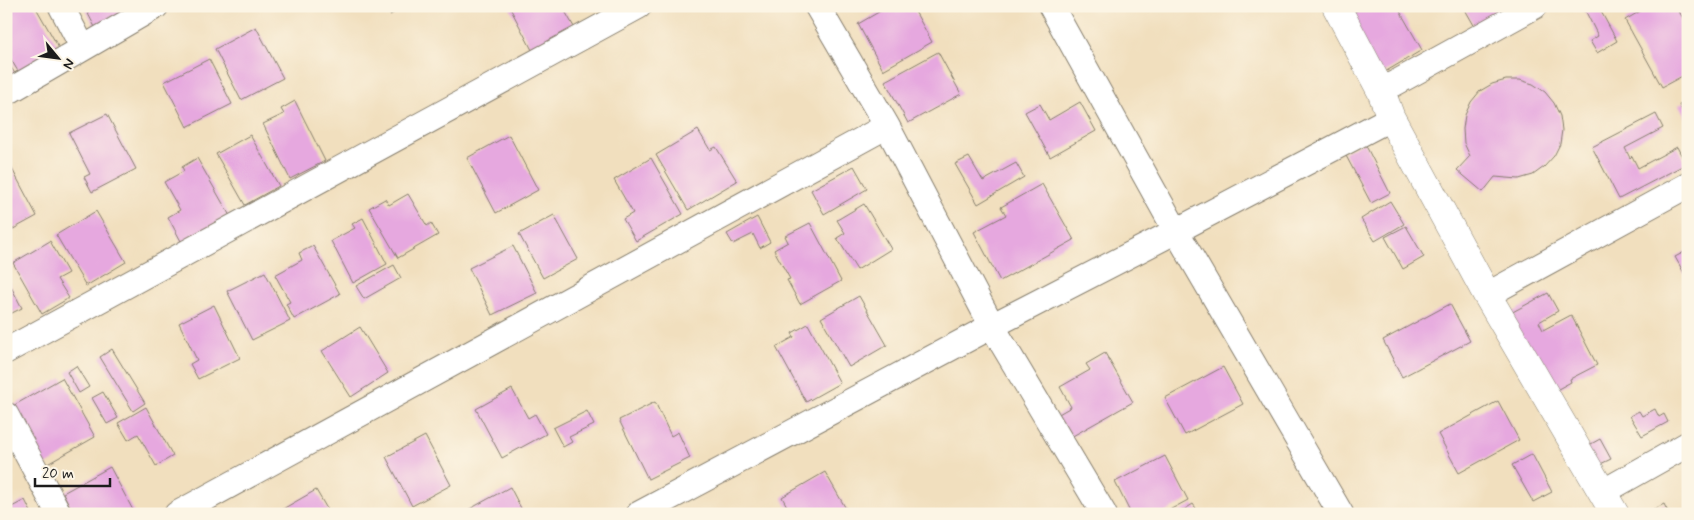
<svg xmlns="http://www.w3.org/2000/svg" width="1694" height="520" font-family="Mynerve,sans-serif">
<style>
.building{fill:#e6a8df}
.lines{fill:none;stroke-linecap:round;stroke-linejoin:round}
.street-casing{stroke:#867e6d;stroke-width:27}
.secondary-casing{stroke:#867e6d;stroke-width:29}
.street{stroke:#fff;stroke-width:25}
.secondary{stroke:#fff;stroke-width:28}
</style>
<rect width="100%" height="100%" fill="#fcf5e5"/>
<filter id="ink" filterUnits="userSpaceOnUse"><feTurbulence type="fractalNoise" baseFrequency=".02" numOctaves="2"/><feDisplacementMap in="SourceGraphic" scale="10" xChannelSelector="R" yChannelSelector="G"/><feConvolveMatrix kernelMatrix="1 2 1 2 8 2 1 2 1" color-interpolation-filters="sRGB"/></filter>
<filter id="wash" filterUnits="userSpaceOnUse"><feTurbulence type="fractalNoise" baseFrequency=".0096" numOctaves="4" result="noise"/><feDisplacementMap in="SourceGraphic" scale="20" xChannelSelector="R" yChannelSelector="G"/><feGaussianBlur stdDeviation="1.12" result="paint"/><feColorMatrix in="noise" values="0 0 0 0 0 0 0 0 0 0 0 0 0 0 0 0 0 1.4 0 .05"/><feComposite in="paint" operator="in"/></filter>
<g filter="url(#wash)">
<rect width="100%" height="100%" fill="#f1dfbe"/>
<g id="blocks">
<path class="building" d="M6 6H35L60 50 19 73 6 51Z
M84 6H139L97 31Z
M385 6H405L390 15Z
M509 6H562L574 27 532 50Z
M889 6H912L932 42 883 70 858 24Z
M1365 6H1397L1422 50 1378 76 1345 17Z
M1463 6H1512L1475 27Z
M1583 6H1598L1617 41 1597 53 1590 41 1598 36Z
M1649 6H1676L1688 27V73L1662 87 1625 20Z
M256 27 283 78 241 100 215 49Z
M938 52 961 94 908 123 885 81Z
M6 59 17 77 6 84Z
M209 59 232 104 187 127 164 82Z
M1506 80H1520L1533 84 1545 92 1554 103 1560 116 1562 130 1560 144 1554 156 1544 167 1533 175 1519 179 1495 177 1483 192 1457 170 1470 156 1464 143 1463 129 1465 115 1471 102 1480 91 1492 84Z
M1688 100V121L1679 105Z
M295 101 325 161 290 179 263 124 284 114 281 109Z
M1080 102 1096 131 1050 157 1025 112 1040 104 1049 120Z
M107 114 136 169 92 192 84 177 90 174 69 133Z
M1656 114 1663 128 1625 148 1630 158 1632 156 1638 168 1677 147 1686 164 1619 199 1592 147Z
M698 130 710 150 716 147 737 181 688 210 656 155Z
M250 135 279 186 245 205 216 154Z
M509 135 538 190 496 213 467 158Z
M1364 142 1390 193 1371 203 1344 152Z
M969 157 983 181 1016 163 1024 177 978 204 955 164Z
M197 158 230 216 182 243 168 217 180 210 164 182 184 171 182 167Z
M651 158 683 214 636 241 623 219 633 213 614 180Z
M854 166 867 189 824 214 811 190Z
M11 167 37 216 6 233V169Z
M1042 184 1074 240 1000 281 974 232 1006 215 1001 207Z
M408 194 427 226 431 223 438 235 398 258 369 208 385 199 389 205Z
M1390 201 1404 224 1375 241 1361 219Z
M864 204 891 249 857 270 837 238 845 233 837 220Z
M96 211 126 262 86 286 56 235Z
M554 215 578 259 543 278 519 234Z
M757 217 770 242 760 248 753 234 733 244 727 234Z
M363 218 387 264 353 283 331 241 355 228 352 224Z
M810 223 841 281 800 304 787 280 790 279 774 250 788 242 785 236Z
M1406 226 1424 257 1403 269 1385 237Z
M50 241 68 273 57 279 69 298 42 314 13 263Z
M313 246 340 294 294 319 286 304 290 302 275 275 302 260 299 253Z
M513 246 537 293 492 315 469 268Z
M1688 250V280L1675 257Z
M394 265 401 278 364 299 356 286Z
M265 272 290 321 252 340 227 291Z
M6 277 22 308 6 316Z
M1548 293 1558 311 1539 322 1543 330 1571 315 1597 365 1570 379 1571 382 1549 394 1507 315Z
M859 296 887 345 849 367 821 318Z
M1450 304 1470 341 1402 377 1383 340Z
M214 305 240 358 198 379 190 364 197 360 179 323Z
M808 324 840 383 806 402 776 347 794 337 792 333Z
M360 327 388 373 351 397 322 351Z
M112 349 145 403 133 411 100 357Z
M1105 353 1133 402 1062 442 1050 419 1071 407 1060 387 1090 370 1086 364Z
M76 366 89 387 79 393 67 372Z
M1223 367 1243 404 1185 435 1165 398Z
M62 378 95 437 44 466 11 407Z
M512 389 528 418 535 414 546 434 502 458 476 409Z
M103 392 118 418 107 424 92 398Z
M1498 401 1519 440 1459 473 1438 434Z
M655 402 671 436 678 432 690 458 648 479 619 420Z
M146 407 173 456 156 466 138 434 128 440 118 423Z
M1655 409 1659 417 1664 414 1668 422 1642 436 1630 416 1639 411 1642 416Z
M587 411 594 425 569 437 572 442 563 447 553 428Z
M425 436 451 485 412 506 386 457Z
M1600 439 1611 459 1592 468 1582 449Z
M1532 454 1552 492 1533 502 1512 465Z
M1165 456 1188 500 1162 514H1131L1115 482Z
M110 467 135 514H74L63 493Z
M825 472 849 514H791L782 497Z
M510 487 524 514H467L466 511Z
M316 490 330 514H274Z
M25 500 32 514H6V510Z
M1193 504 1200 514H1177Z
M1664 504 1669 514H1644Z"/>
</g>
</g>
<g filter="url(#ink)">
<use href="#blocks" fill-opacity="0" stroke="#867e6d" stroke-width="1"/>
<g class="lines">
<g class="street-casing">
<path id="street" d="M61 6 83 48
M817 6 887 126 992 326 1104 514
M1051 6 1176 231 1341 514
M1381 91 1535 6
M6 93 156 6
M1487 295 1688 185
M6 351 639 6
M6 415 59 514
M1603 492 1688 444
M177 514 887 126
M639 514 992 326 1176 231 1391 118"/>
</g>
<g class="secondary-casing">
<path id="secondary" d="M1336 6 1381 91 1391 118 1487 295 1615 514"/>
</g>
<use href="#street" class="street"/>
<use href="#secondary" class="secondary"/>
</g>
</g>
<rect width="1694" height="520" fill="none" stroke="#fcf5e5" stroke-width="25"/>
<g transform="translate(58 58) rotate(119)" stroke="#fcf5e5" stroke-width="4" paint-order="stroke">
<path d="M0-4L9 19L0 12L-9 19Z" fill="#1c1c1c"/>
<text y="-8" font-size="14" font-weight="bold" text-anchor="middle" fill="#1c1c1c">N</text>
</g>
<path d="M35 478v8h75v-8" fill="none" stroke="#1c1c1c" stroke-width="2.5"/>
<text x="42" y="478" font-size="15" fill="#1c1c1c" stroke="#fcf5e5" stroke-width="4" paint-order="stroke">20 m</text>
</svg>
